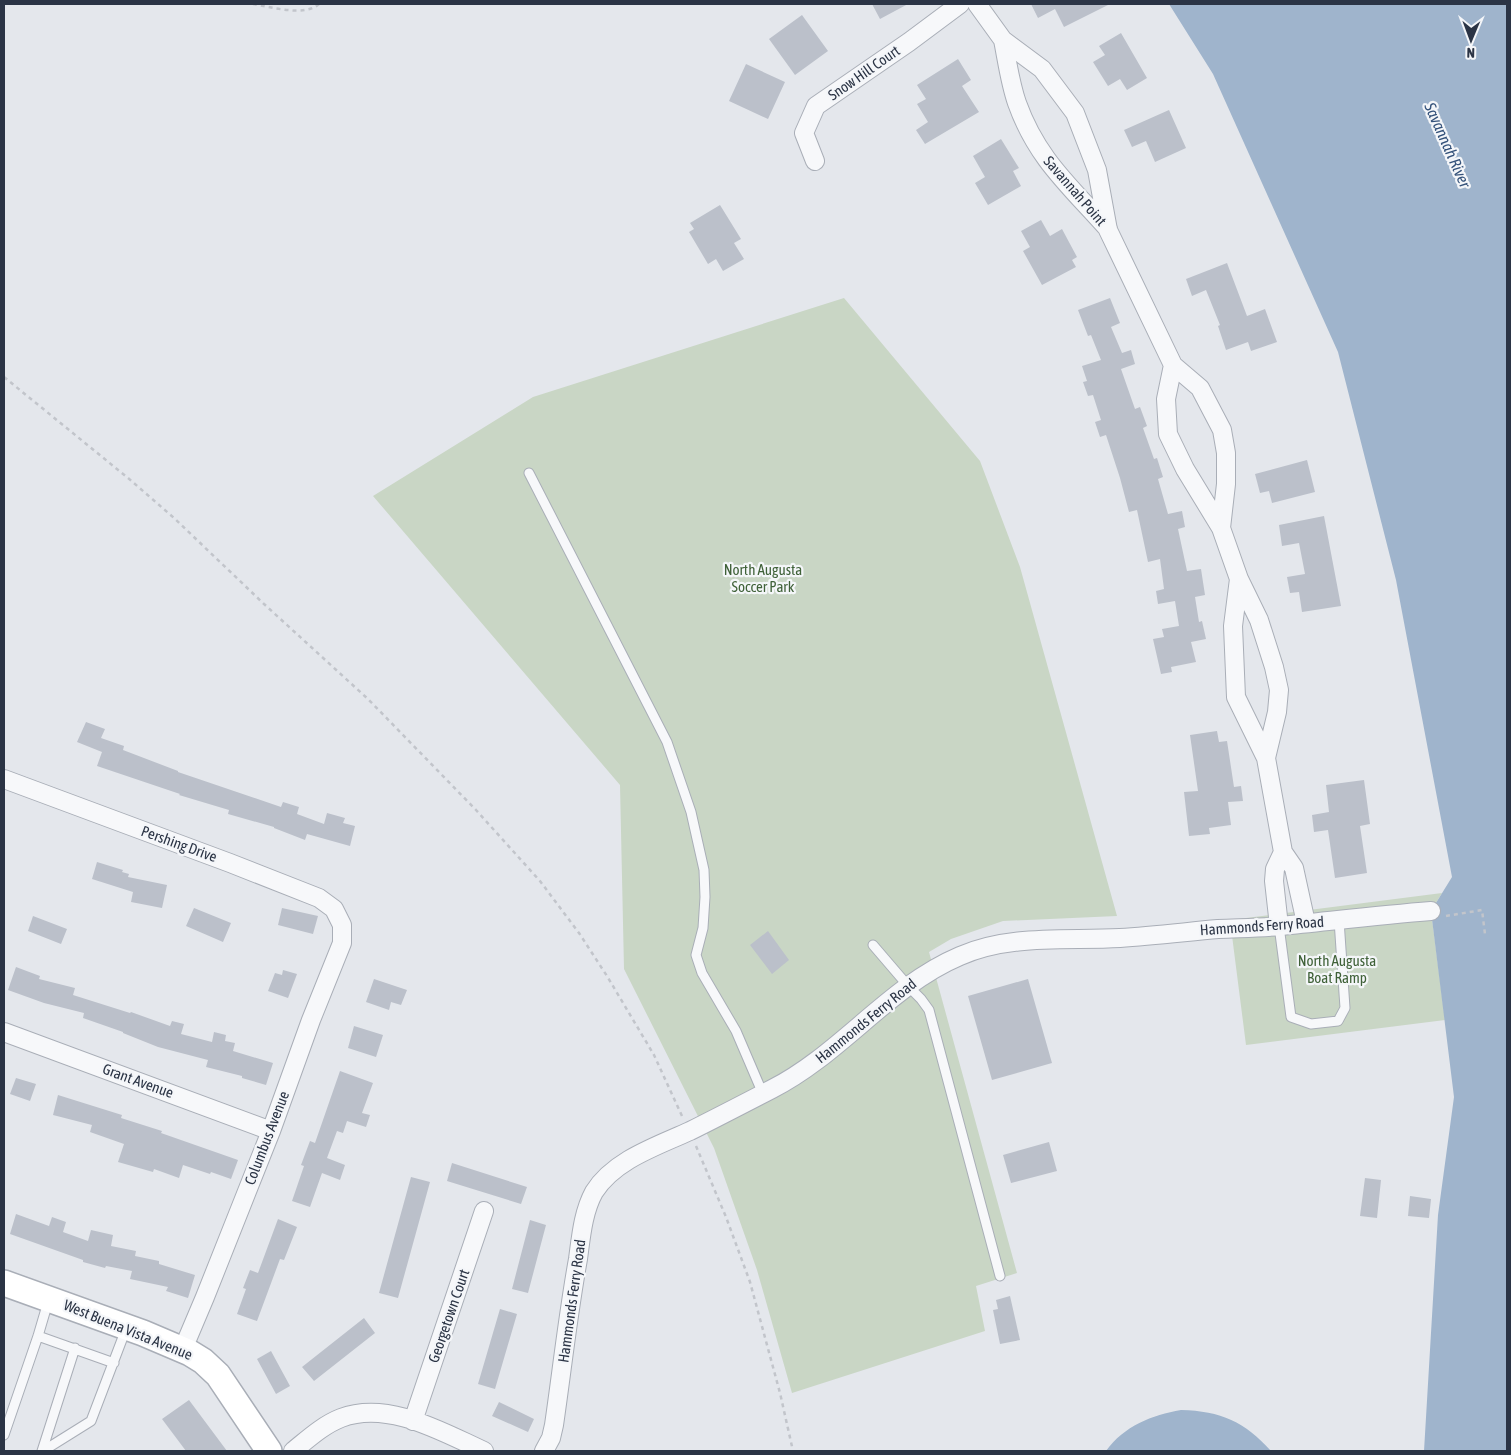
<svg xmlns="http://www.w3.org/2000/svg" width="1511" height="1455" font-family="'Asap Condensed',sans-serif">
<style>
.green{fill:#c9d6c5}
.water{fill:#9fb4cc}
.building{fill:#bbc0ca}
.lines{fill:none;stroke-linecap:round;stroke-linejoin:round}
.lane-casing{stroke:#a9aeb7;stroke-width:11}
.street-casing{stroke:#a9aeb7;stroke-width:20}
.secondary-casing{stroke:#a9aeb7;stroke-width:28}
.path{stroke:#c2c5cb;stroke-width:2.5;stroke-dasharray:4 4;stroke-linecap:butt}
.lane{stroke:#f7f8fa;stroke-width:9}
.street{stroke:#f7f8fa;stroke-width:18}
.secondary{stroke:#fff;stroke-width:25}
.labels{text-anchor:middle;stroke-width:4.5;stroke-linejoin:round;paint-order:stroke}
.street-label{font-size:15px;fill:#2b3445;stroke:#f4f6f9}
.park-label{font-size:15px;fill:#3f6138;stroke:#f4f6f9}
.water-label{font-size:16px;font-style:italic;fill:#34527a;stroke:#f4f6f9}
</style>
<rect width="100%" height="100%" fill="#e4e7ec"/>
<path class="green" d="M844 298 980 461 1020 567 1117 916 1003 921 951 939 929 952 1017 1273 976 1286 985 1331 792 1393 757 1270 714 1148 624 969 620 785 373 496 533 397Z
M1442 893 1431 911 1445 1020 1246 1045 1230 920Z"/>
<path class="water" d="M1169 4H1507V1451H1424L1438 1215 1454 1097 1431 911 1452 877 1396 580 1338 352 1213 74Z
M1181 1410C1221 1411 1245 1422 1271 1451H1106C1124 1426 1152 1415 1181 1410Z"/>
<path class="building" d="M872 4H908L880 19Z
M1031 4H1110L1064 27 1055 9 1038 18Z
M802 15 828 51 795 75 769 39Z
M1121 33 1147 78 1127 90 1120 79 1108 86 1093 62 1105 55 1099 46Z
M958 59 971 80 962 86 979 112 925 144 916 130 928 122 917 104 926 99 917 85Z
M746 64 785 82 768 119 729 101Z
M1169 110 1186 148 1155 162 1146 141 1132 147 1124 130Z
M1001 139 1019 168 1013 171 1021 186 988 205 975 183 985 177 973 156Z
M720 205 741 239 734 243 744 259 723 271 716 259 708 264 689 232 694 229 690 223Z
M1041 220 1050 236 1062 229 1077 257 1072 260 1076 267 1042 285 1023 251 1030 247 1021 231Z
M1227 263 1247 316 1265 309 1277 342 1251 351 1248 342 1226 350 1218 326 1220 325 1206 290 1192 296 1186 279Z
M1110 298 1120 323 1111 327 1122 353 1131 350 1135 364 1121 369 1135 409 1140 407 1147 426 1143 428 1154 459 1157 458 1163 477 1158 479 1168 514 1182 511 1185 527 1178 529 1187 571 1201 569 1205 595 1195 597 1199 622 1202 621 1206 639 1191 642 1196 662 1171 667 1172 672 1161 674 1153 639 1164 637 1162 629 1179 626 1175 601 1158 604 1156 591 1164 589 1160 559 1148 562 1137 510 1129 512 1120 478 1106 435 1100 437 1095 422 1101 420 1093 395 1088 396 1083 382 1087 381 1082 366 1101 360 1091 335 1088 336 1078 310Z
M1307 460 1315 492 1272 503 1269 491 1260 493 1255 474Z
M1324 516 1341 606 1302 612 1299 592 1290 593 1287 577 1305 574 1299 543 1282 546 1279 525Z
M86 722 105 729 101 738 124 746 123 750 178 771V772L281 807 283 802 299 807 297 814 324 824 327 813 345 818 343 823 355 826 350 846 307 834 305 840 274 828V827L228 814 229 810 179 795 180 794 97 766 102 752 77 742Z
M1217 731 1219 742 1227 741 1234 787 1241 786 1243 801 1228 802 1231 825 1209 828 1210 834 1189 836 1184 792 1198 791 1190 735Z
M1364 780 1370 824 1360 826 1367 873 1335 878 1328 830 1314 832 1312 815 1329 812 1326 785Z
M97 862 123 870 122 872 129 874 128 877 167 885 162 908 131 902 133 892 92 879Z
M194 908 231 923 223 942 186 926Z
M282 908 318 916 313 934 278 925Z
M33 916 67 929 61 944 28 931Z
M768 931 789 960 772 974 750 945Z
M16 967 40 976 39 979 75 988 73 995 130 1013 131 1012 170 1026 172 1021 184 1024 181 1034 212 1042 214 1032 226 1035 225 1041 235 1043 233 1051 273 1063 266 1085 242 1078V1076L206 1067 208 1060 158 1047 123 1033V1032L83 1018 84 1013 44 1003 8 990Z
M283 970 297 974 288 998 268 991 275 973 282 975Z
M374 979 407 990 401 1005 391 1002 389 1010 366 1002Z
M1028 979 1052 1063 992 1080 968 996Z
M354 1026 383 1035 376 1057 348 1048Z
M340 1071 373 1083 362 1113 370 1115 366 1127 347 1121 343 1133 337 1131 327 1158 345 1165 340 1180 322 1173 310 1207 292 1201 304 1166 301 1165 310 1141 315 1143Z
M16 1078 36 1084 30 1101 10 1094Z
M58 1095 122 1115 121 1118 162 1131 161 1133 238 1160 231 1179 211 1172 210 1174 183 1165 179 1178 154 1169 153 1172 118 1162 124 1144 90 1132 92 1125 53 1115Z
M1049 1142 1057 1171 1011 1183 1003 1155Z
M452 1163 527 1187 521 1204 447 1181Z
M411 1177 430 1182 398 1298 379 1293Z
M1365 1178 1381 1180 1377 1218 1360 1216Z
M1410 1196 1431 1199 1429 1218 1408 1216Z
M16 1214 49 1226 52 1217 66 1222 63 1232 88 1241 91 1230 113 1235 111 1246 136 1251 135 1256 159 1261V1264L195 1275 188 1298 166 1291 168 1287 130 1279 132 1271 106 1266 105 1268 83 1262V1260L10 1234Z
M278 1219 297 1227 284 1260 280 1259 257 1321 237 1314 246 1289 243 1288 250 1270 258 1273Z
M530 1220 546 1225 528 1293 512 1289Z
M1010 1296 1020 1340 1000 1344 993 1310 998 1309 996 1300Z
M500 1309 517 1314 495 1389 478 1384Z
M364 1318 375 1333 314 1381 302 1367Z
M271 1351 290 1386 276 1394 257 1359Z
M189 1400 227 1451H186L162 1419Z
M499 1402 534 1419 528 1432 492 1416Z"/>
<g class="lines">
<g class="lane-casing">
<path id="lane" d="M529 473 667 742 691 812 704 870 705 897 703 928 696 955 702 973 736 1031 763 1094
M1279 926 1291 1017 1311 1024 1338 1021 1345 1008 1339 920
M873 945 909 987 921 999 929 1010 1000 1276
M38 1336 114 1363
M4 1435 38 1336 48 1302
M42 1451 75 1348
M43 1451 91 1421 126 1329"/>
</g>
<g class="street-casing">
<path id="street" d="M977 4 1003 40 1042 69 1075 113 1097 170 1108 230 1173 365 1200 388 1222 430 1226 453V484L1221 528
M1003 40C1007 60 1010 83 1017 103 1037 159 1070 186 1108 229
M815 161 804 133 816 106 909 42 960 4
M1173 365 1166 399 1168 434 1185 469 1221 528 1239 579 1259 620 1274 667 1279 690 1277 712 1266 758
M1239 579 1233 626 1236 697 1266 758 1283 852 1294 868 1306 923
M4 779 230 863 319 898 334 909 342 925V943L311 1020 271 1131 205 1297 183 1349
M1279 926 1274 881 1275 869 1283 852
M4 1032 271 1131
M413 1421 484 1211
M293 1451C308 1439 323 1425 341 1418 388 1400 442 1432 484 1451
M544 1451 551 1438 554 1425C562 1370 568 1314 578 1259 581 1237 583 1212 594 1192 614 1160 657 1146 690 1131 718 1117 745 1103 772 1089 841 1054 889 986 960 956 1010 934 1067 941 1120 938 1152 936 1185 932 1218 929 1239 928 1260 928 1281 926 1331 921 1381 915 1431 911"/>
</g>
<g class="secondary-casing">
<path id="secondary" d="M4 1283 143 1333 190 1353 203 1361 218 1375 269 1451"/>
</g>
<path class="path" d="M253 4C271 7 305 17 319 4
M4 377 128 478 174 518 264 604 368 699 476 810 540 881 579 933 607 976 654 1055 682 1116
M1446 916 1482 910 1485 934
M696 1146 726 1217 750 1282 780 1393 793 1451"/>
<use href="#lane" class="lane"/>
<use href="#street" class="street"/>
<use href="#secondary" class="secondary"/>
</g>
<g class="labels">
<g class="street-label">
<text transform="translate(864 73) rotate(-35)" y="5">Snow Hill Court</text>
<text transform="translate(1075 191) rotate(49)" y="5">Savannah Point</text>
<text transform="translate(179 844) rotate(20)" y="5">Pershing Drive</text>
<text transform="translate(1262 926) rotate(-4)" y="5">Hammonds Ferry Road</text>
<text transform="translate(866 1021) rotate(-39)" y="5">Hammonds Ferry Road</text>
<text transform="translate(138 1081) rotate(20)" y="5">Grant Avenue</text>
<text transform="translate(267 1138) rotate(-69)" y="5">Columbus Avenue</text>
<text transform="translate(572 1301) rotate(-82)" y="5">Hammonds Ferry Road</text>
<text transform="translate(449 1316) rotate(-71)" y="5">Georgetown Court</text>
<text transform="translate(128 1330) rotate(22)" y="5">West Buena Vista Avenue</text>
</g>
<g class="park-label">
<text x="763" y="575">North Augusta<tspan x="763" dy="17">Soccer Park</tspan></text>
<text x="1337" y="966">North Augusta<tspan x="1337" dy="17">Boat Ramp</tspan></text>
</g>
<g class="water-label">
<text transform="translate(1448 145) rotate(66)" y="6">Savannah River</text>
</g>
</g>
<rect width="1511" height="1455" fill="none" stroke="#2b3445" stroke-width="10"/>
<g transform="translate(1471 40) rotate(181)" stroke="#f4f6f9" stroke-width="4" paint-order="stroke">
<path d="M0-4L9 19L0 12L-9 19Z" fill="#2b3445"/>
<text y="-8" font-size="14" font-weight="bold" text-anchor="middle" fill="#2b3445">N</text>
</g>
</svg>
